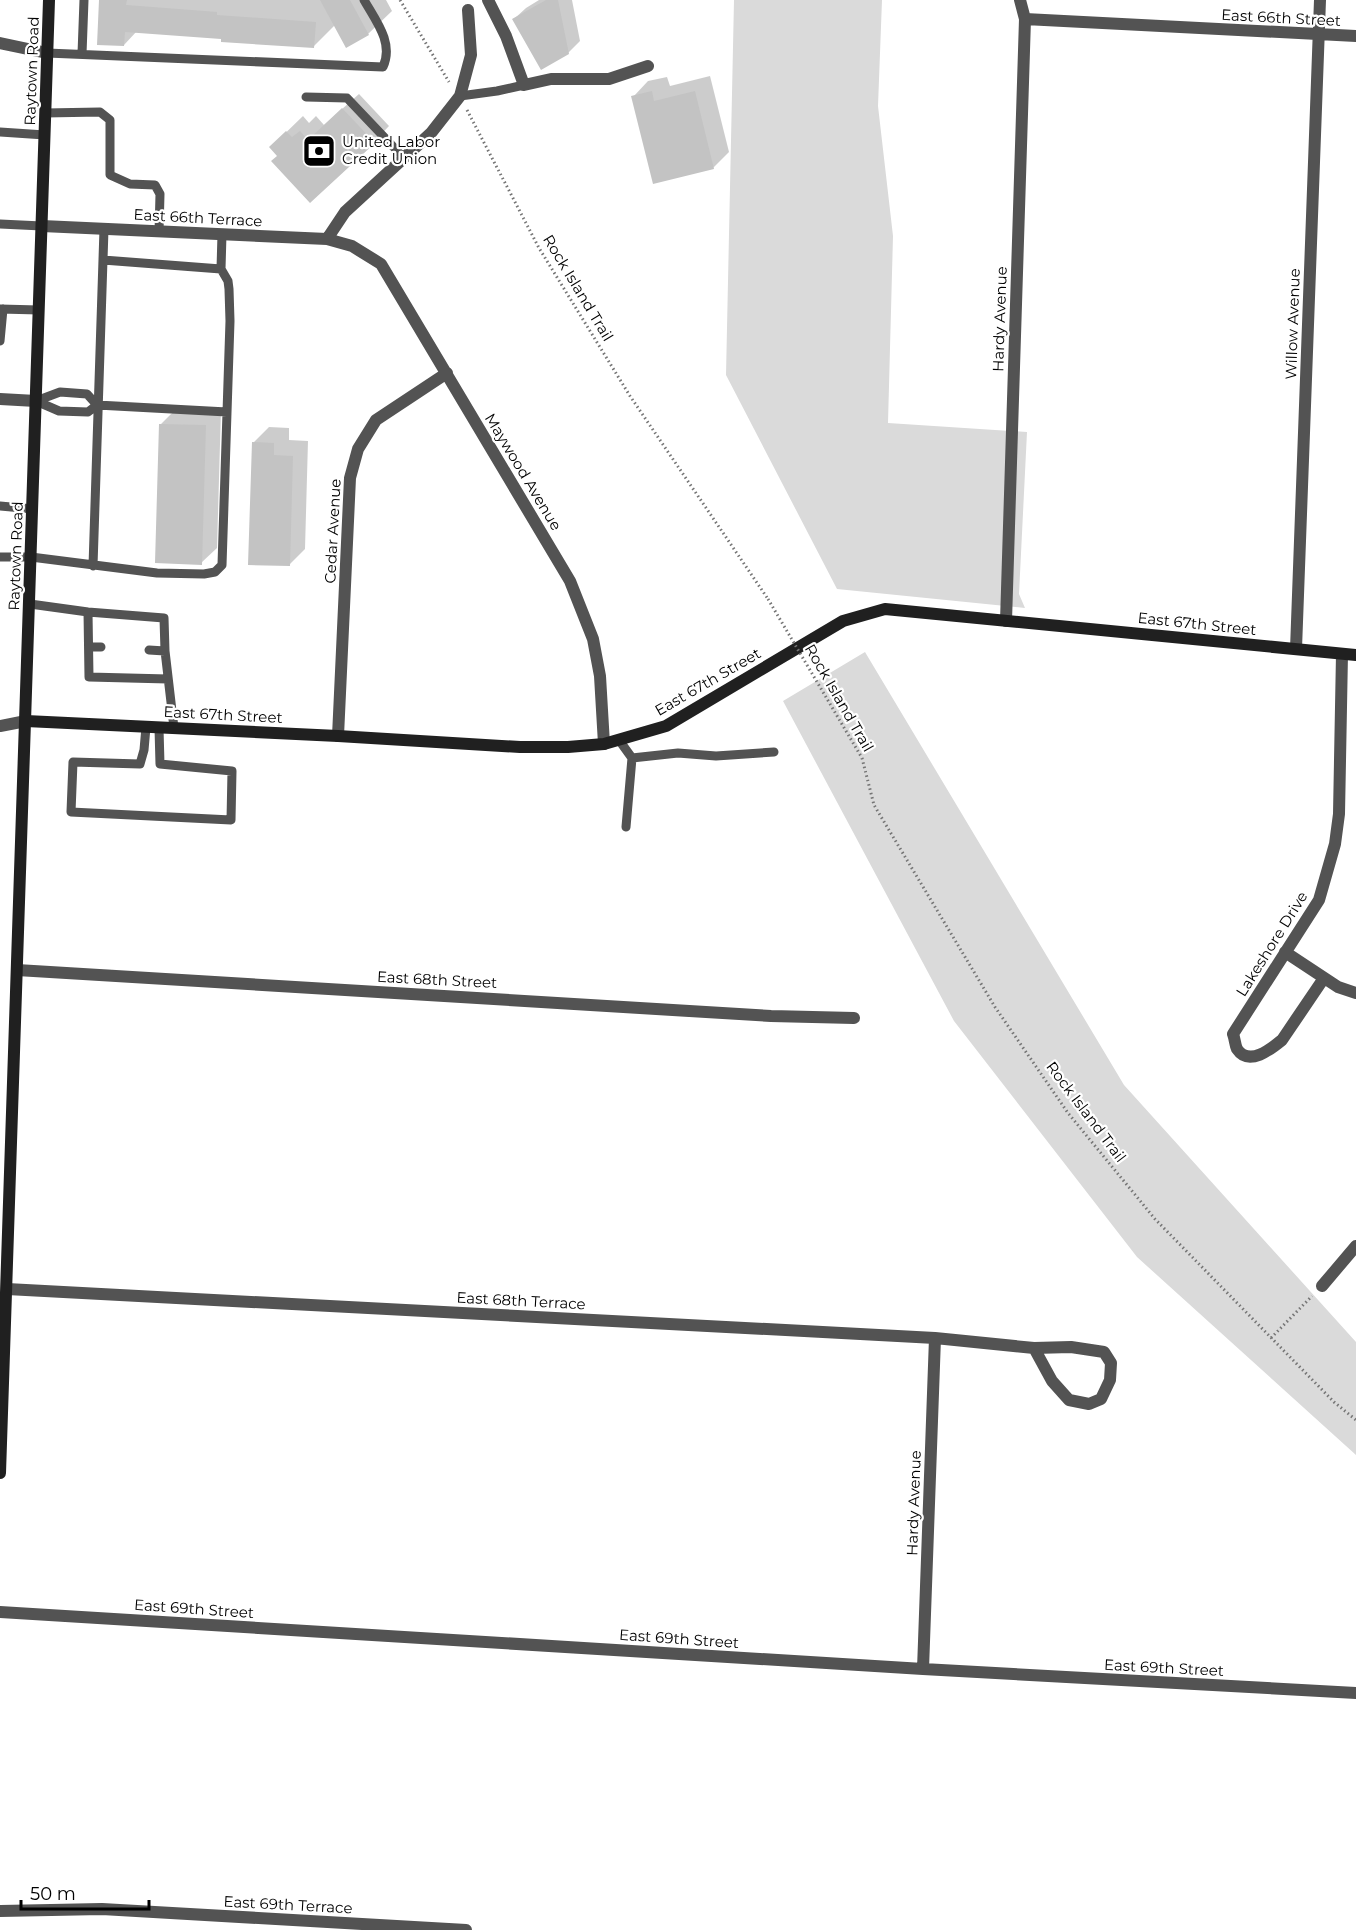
<svg xmlns="http://www.w3.org/2000/svg" width="1356" height="1930" font-family="Montserrat,sans-serif">
<style>
.green{fill:#dadada}
.shadow{fill:#0003}
.building{fill:#c3c3c3}
.lines{fill:none;stroke-linecap:round;stroke-linejoin:round}
.path{stroke:#757575;stroke-width:3;stroke-dasharray:1.5 3;stroke-linecap:butt}
.lane{stroke:#535353;stroke-width:9}
.street{stroke:#535353;stroke-width:12}
.secondary{stroke:#202020;stroke-width:12}
.path-bridge{stroke:#757575;stroke-width:3;stroke-dasharray:1.5 3;stroke-linecap:butt}
.labels{text-anchor:middle;stroke-width:4.5;stroke-linejoin:round;paint-order:stroke}
.street-label{font-size:15px;fill:#000;stroke:#fff}
.poi-label{font-size:15px;fill:#000;stroke:#fff;text-anchor:start}
</style>
<rect width="100%" height="100%" fill="#fff"/>
<path class="green" d="M734 0H882L878 106 893 236 888 423 1027 432 1019 594 1025 608 837 589 726 375Z
M865 652 1124 1085 1356 1342V1455L1137 1257 954 1021 783 701Z"/>
<path class="shadow" d="M101 0H386L392 11 368 34 335 25 313 47 222 37 137 31 124 45Z
M539 0H572L580 41 568 53 514 19 526 8Z
M710 76 729 152 713 168 633 97 648 81 667 77 670 86Z
M359 94 389 126 374 142 279 156 271 147 303 116 309 123 316 116 324 125Z
M176 409 221 410 217 548 201 563 161 424Z
M269 427 289 428V440L308 441 305 549 289 565 253 443Z"/>
<path class="building" d="M99 0H127L126 5 217 12V15L316 22 314 48 221 42V39L125 32 124 46 97 45Z
M320 0H350L369 35 346 48Z
M546 0H558L569 54 541 70 512 19Z
M652 91 654 101 695 91 714 169 653 184 631 96Z
M342 108 375 143 310 203 271 161 277 156 269 147 286 131 292 137 300 131 308 140Z
M159 424 206 425 202 565 155 563Z
M252 442 274 443V455L293 456 290 566 248 565Z"/>
<g class="lines">
<path class="path" d="M400 0 449 82
M467 110 539 248 630 396 768 599
M807 665 862 758 874 805 995 1007 1068 1113 1155 1219 1334 1402 1356 1420
M1271 1338 1312 1296"/>
<path class="lane" d="M47 53 383 67C394 43 376 21 364 0
M82 54 84 0
M460 96 497 91 524 85
M306 97 347 98 404 158
M45 113 100 112 110 120V175L130 184 155 185 160 194 159 232
M0 132 45 135
M0 224 42 226
M103 260 221 269
M0 309 39 310
M0 341 3 309
M36 401 59 411 88 412 97 405 227 412
M36 401 60 392 87 394 97 405
M0 506 33 509
M0 557H31L157 573 204 574 215 572 222 565 230 321 229 289 228 281 221 269 222 234
M93 566 104 229
M30 604 88 612 164 618 165 651 174 728
M88 612 89 677 168 679
M89 647H101
M149 650 165 651
M146 727 144 750 140 764 73 762 71 812 231 820 232 771 160 764 159 728
M619 740 632 758 678 753 716 756 774 752
M626 827 632 758"/>
<path class="street" d="M488 0 506 36 524 85 551 79H609L648 66
M1025 19 1356 36
M0 43 47 53
M42 226 327 239 352 246 381 264 570 581 593 639 600 676 604 744
M327 239 345 212 431 133 460 96 471 55 468 10
M0 399 36 401
M1006 621 1025 19 1020 0
M1296 649 1320 0
M0 726 26 721
M338 736 350 478 358 449 376 420 447 373
M1285 952 1338 987 1356 993
M17 970 771 1016 854 1018
M1324 978 1282 1040C1271 1049 1249 1067 1237 1049 1235 1045 1235 1039 1233 1034L1319 900 1335 844 1339 814 1342 654
M1322 1286 1356 1246
M7 1289 935 1338 1034 1348 1071 1347 1104 1352 1111 1363 1110 1380 1101 1399 1089 1404 1069 1400 1052 1381 1034 1348
M0 1612 923 1669 1356 1693
M923 1669 935 1338
M0 1911 102 1909 466 1930"/>
<path class="secondary" d="M26 721 338 736 520 747H568L604 744 666 726 843 621 885 609 1356 655
M0 1473 49 0"/>
<path class="path-bridge" d="M768 599 807 665"/>
</g>
<defs>
<g id="bank-square" transform="scale(1.725)"><rect x="-9" y="-9" width="18" height="18" rx="4" fill="#000" stroke="#fff"/><path d="M-6-4H6V4H-6ZM0-2.3a2.3 2.3 0 1 0 0 4.6a2.3 2.3 0 1 0 0-4.6Z" fill="#fff"/></g>
</defs>
<g fill-rule="evenodd">
<use href="#bank-square" x="319" y="151"/>
</g>
<g class="labels">
<g class="street-label">
<text transform="translate(1281 18) rotate(3)" y="5">East 66th Street</text>
<text transform="translate(32 71) rotate(-88)" y="5">Raytown Road</text>
<text transform="translate(198 218) rotate(3)" y="5">East 66th Terrace</text>
<text transform="translate(578 288) rotate(59)" y="5">Rock Island Trail</text>
<text transform="translate(1000 319) rotate(-88)" y="5">Hardy Avenue</text>
<text transform="translate(1293 324) rotate(-88)" y="5">Willow Avenue</text>
<text transform="translate(523 472) rotate(59)" y="5">Maywood Avenue</text>
<text transform="translate(333 531) rotate(-87)" y="5">Cedar Avenue</text>
<text transform="translate(16 556) rotate(-88)" y="5">Raytown Road</text>
<text transform="translate(1197 624) rotate(6)" y="5">East 67th Street</text>
<text transform="translate(708 682) rotate(-30)" y="5">East 67th Street</text>
<text transform="translate(839 698) rotate(60)" y="5">Rock Island Trail</text>
<text transform="translate(223 715) rotate(3)" y="5">East 67th Street</text>
<text transform="translate(1272 944) rotate(-58)" y="5">Lakeshore Drive</text>
<text transform="translate(437 980) rotate(3)" y="5">East 68th Street</text>
<text transform="translate(1086 1112) rotate(53)" y="5">Rock Island Trail</text>
<text transform="translate(521 1301) rotate(3)" y="5">East 68th Terrace</text>
<text transform="translate(914 1503) rotate(-88)" y="5">Hardy Avenue</text>
<text transform="translate(194 1609) rotate(4)" y="5">East 69th Street</text>
<text transform="translate(679 1639) rotate(4)" y="5">East 69th Street</text>
<text transform="translate(1164 1668) rotate(3)" y="5">East 69th Street</text>
<text transform="translate(288 1905) rotate(3)" y="5">East 69th Terrace</text>
</g>
<g class="poi-label">
<text x="342" y="147">United Labor<tspan x="342" dy="17">Credit Union</tspan></text>
</g>
</g>
<path d="M21 1900v9h128v-9" fill="none" stroke="#000000" stroke-width="3"/>
<text x="30" y="1900" font-size="18" fill="#000000" stroke="#ffffff" stroke-width="4.5" paint-order="stroke">50 m</text>
</svg>
